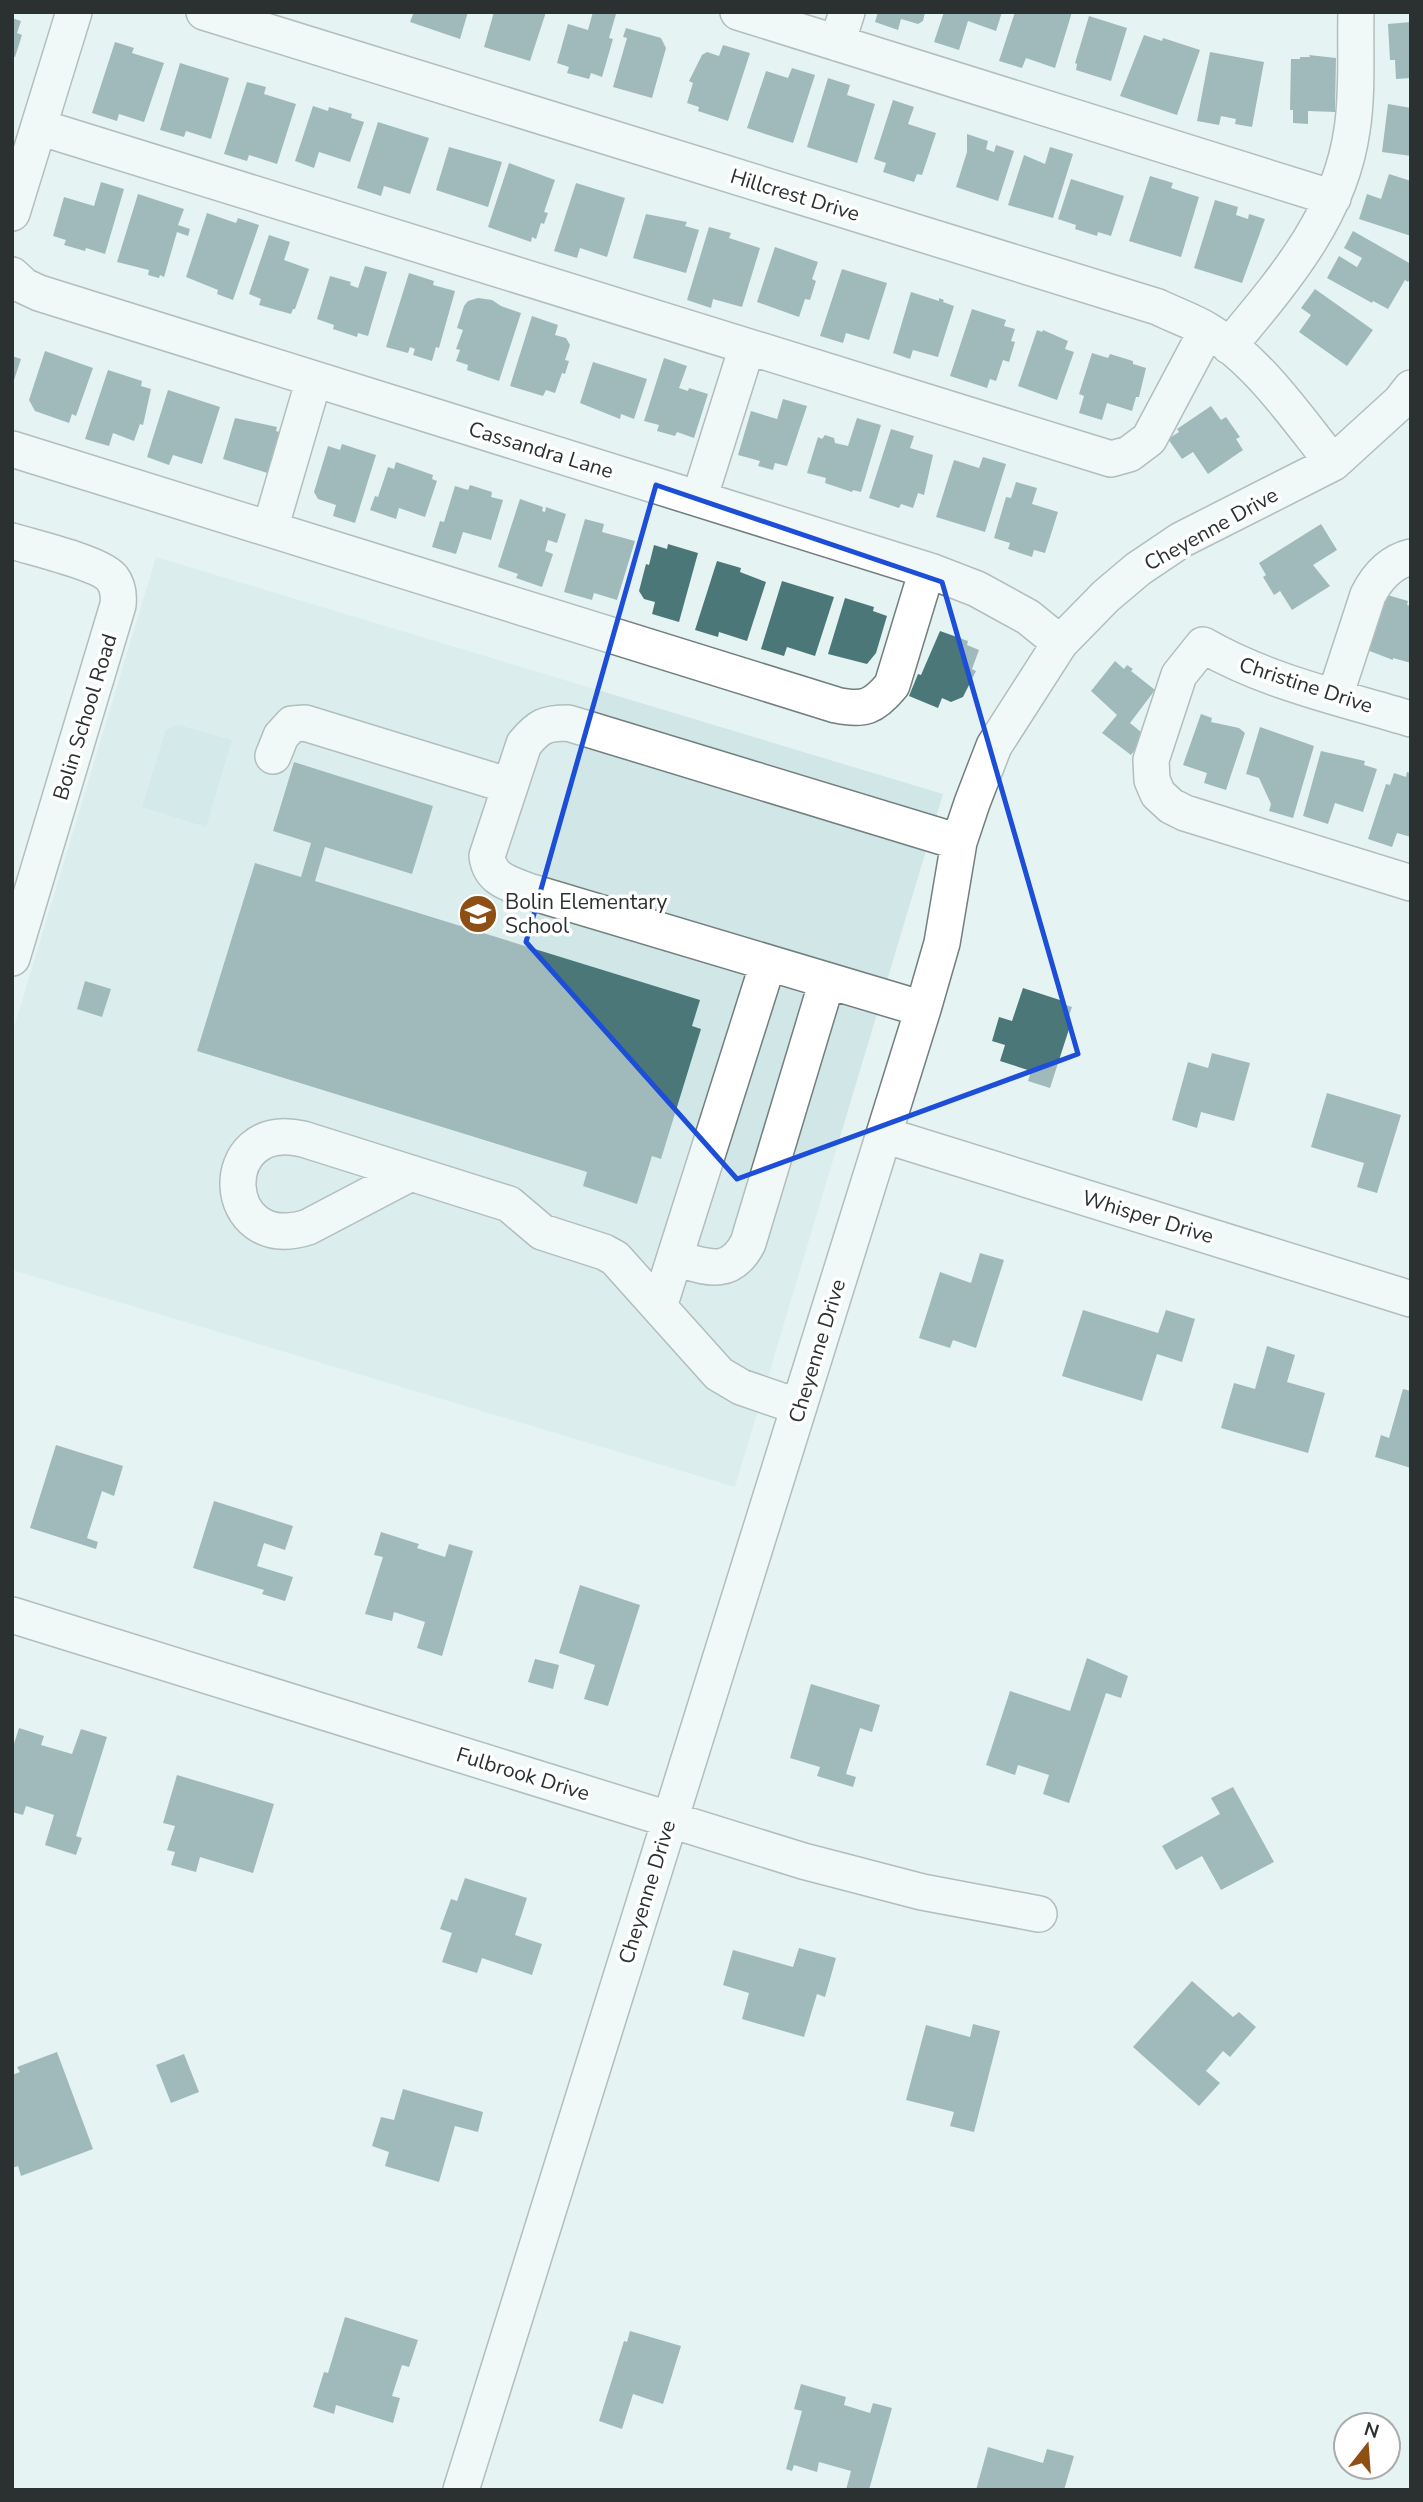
<svg xmlns="http://www.w3.org/2000/svg" width="1423" height="2502" font-family="'Nunito Sans',sans-serif">
<style>
.built{fill:#d1e7e7}
.green{fill:#bcdedf}
.building{fill:#4c7779}
.lines{fill:none;stroke-linecap:round;stroke-linejoin:round}
.minor-casing{stroke:#737e7f;stroke-width:38}
.minor{stroke:#fff;stroke-width:35}
.marked{fill:none;stroke:#1d4ed8;stroke-width:5;stroke-linejoin:round}
.labels{text-anchor:middle;stroke-width:7;stroke-linejoin:round;paint-order:stroke}
.street-label{font-size:21px;fill:#2b3030;stroke:#fff}
.poi-label{font-size:21px;fill:#2b3030;stroke:#fff;text-anchor:start}
</style>
<rect width="100%" height="100%" fill="#e6f3f3"/>
<path class="built" d="M156 557 943 794 735 1487 12 1270V1034Z"/>
<path class="green" d="M178 725 232 740 206 827 142 807 166 730Z"/>
<path class="building" d="M414 12H468L460 39 410 22Z
M494 12H546L530 61 484 47Z
M593 12 616 14 609 38 613 39 602 77 591 73 589 79 567 73 569 67 557 63 568 24 588 30Z
M878 12H925L923 21 918 24 901 19 898 30 875 22Z
M944 12H1002L996 31 968 21 959 50 934 42Z
M1015 12H1072L1055 68 1026 58 1022 68 999 61Z
M1089 16 1127 28 1111 81 1076 70 1077 64 1075 63Z
M12 18 21 21 17 33 22 35 15 57 12 56Z
M1411 22V78L1396 79 1395 60H1390L1388 24Z
M626 28 661 38 666 48 652 98 613 87 627 38 623 37Z
M1144 35 1162 41 1163 38 1200 50 1177 115 1120 96Z
M115 42 134 48 132 53 164 63 144 122 119 114 117 121 92 113Z
M723 45 750 53 728 121 698 111 699 107 687 103 693 83 689 81 702 55 707 52 719 56Z
M1210 52 1264 62 1252 127 1235 124 1236 119 1221 116 1219 125 1197 121Z
M1309 55 1336 58 1335 112 1308 111V124L1293 123V110H1290L1291 59H1300V57H1310Z
M180 63 229 78 211 139 186 131 184 137 160 130Z
M792 68 815 75 793 143 747 128 766 71 788 78Z
M828 78 850 85 847 95 875 104 857 163 807 147Z
M247 82 266 87 264 94 296 104 277 164 249 155 247 161 224 154Z
M893 100 914 107 908 124 936 133 922 175 917 174 914 182 883 172 886 163 874 159Z
M1388 104 1411 108V156L1382 152Z
M313 106 328 111 329 107 352 114 351 118 364 122 350 162 319 152 314 168 295 161Z
M378 122 429 138 410 194 384 186 381 196 357 188Z
M967 134 988 141 986 149 994 152 996 145 1014 151 998 201 956 187 967 152Z
M449 147 502 162 488 207 436 190Z
M1050 147 1073 154 1053 218 1008 205 1024 155 1045 164Z
M509 163 555 180 544 212 548 213 544 224 541 223 536 239 532 237 531 242 488 227Z
M1389 174 1411 181V236L1359 219 1367 194 1381 199Z
M1150 176 1173 183 1171 188 1199 197 1181 257 1129 241Z
M1071 179 1124 196 1111 236 1098 232 1097 236 1075 229 1076 225 1058 219Z
M101 182 124 189 105 254 86 248 85 251 64 245 66 240 53 236 64 197 94 206Z
M576 183 625 198 607 257 580 248 577 258 554 251Z
M138 194 184 209 178 225 190 229 188 236 177 232 164 277 160 275 159 278 148 275 149 270 117 262Z
M1215 200 1238 207 1236 215 1248 219 1249 214 1265 219 1242 283 1194 268Z
M207 213 236 223 238 218 259 225 233 300 217 294 218 290 186 277Z
M646 214 687 222 685 226 699 230 686 273 633 258Z
M709 227 731 233 729 238 760 248 742 307 713 299 711 308 687 300Z
M1353 231 1411 264V277L1408 282 1405 280 1388 309 1373 301 1372 303 1327 278 1339 256 1357 267 1362 258 1344 248Z
M269 235 290 242 284 260 309 269 295 309H293L291 314 259 305 261 299 249 294Z
M775 247 818 262 812 279 816 281 810 300 805 299 799 317 757 302Z
M365 266 387 272 368 336 358 333 357 337 333 329 334 325 317 319 330 276 351 282 350 285 358 288Z
M842 269 887 283 869 340 846 333 843 343 820 336Z
M409 273 434 281 433 285 455 291 439 348 436 347 432 361 413 355 415 349 410 347 408 353 386 347Z
M1315 289 1373 330 1347 366 1299 332 1311 315 1301 308Z
M911 292 939 301V298L944 300 943 302 954 306 938 357 913 350 910 359 893 353Z
M478 298 492 300 501 306 521 313 499 381 467 370 468 365 456 361 460 350 456 349 463 330 457 328 464 306 468 301Z
M972 309 1006 320 1004 326 1015 329 1011 341 1015 342 1009 362 1003 360 996 381 990 379 987 388 950 376Z
M532 316 558 325 555 335 566 338 570 345 565 360 569 361 565 374 562 373 555 393 546 390 543 396 510 386Z
M1037 330 1042 332 1043 330 1068 341 1065 349 1074 352 1057 400 1018 386Z
M45 351 93 368 76 416 72 414 69 423 35 411 29 400Z
M1092 353 1108 358 1110 354 1133 361V364L1146 368 1139 397H1136L1132 411 1107 403 1102 420 1079 413 1084 396 1079 394Z
M12 356 21 359 13 383H12Z
M664 358 687 366 679 388 688 391 689 388 708 394 694 438 677 432 675 436 657 431 659 425 644 421Z
M593 362 647 379 634 419 621 414 620 419 580 403Z
M108 370 142 381 141 386 151 389 143 425 140 424 134 441 113 433 109 446 85 439Z
M168 390 220 407 202 464 173 455 169 465 147 457Z
M783 399 807 406 787 466 775 463 773 470 758 466 760 461 738 455 751 411 777 419Z
M1211 406 1221 420 1226 417 1240 437 1236 439 1243 450 1208 474 1193 452 1182 459 1168 439 1179 432 1177 429Z
M235 418 277 427 276 431 290 435 277 476 223 459Z
M857 418 881 425 861 492 853 490 852 492 825 483 826 478 807 473 818 437 822 439 825 435 834 438 835 443 848 446Z
M891 429 914 436 910 448 933 455 924 495 918 493 913 508 901 504 899 508 869 498Z
M342 444 376 455 355 523 333 516 336 505 318 499 314 492 328 446 340 450Z
M983 457 1006 464 985 532 936 517 954 460 979 468Z
M396 462 433 475 432 479 437 481 425 517 399 508 396 519 370 510 375 496 378 497 388 467 394 469Z
M1016 482 1037 488 1032 504 1058 512 1045 553 1034 550 1032 557 1008 549 1010 543 994 538 1006 497 1011 498Z
M470 485 492 492 491 497 503 500 491 540 463 532 456 554 432 547 440 521 444 522 455 486 468 490Z
M520 499 543 507 542 511 545 512 546 507 566 514 557 543 548 540 545 551 553 554 542 587 516 578 518 574 498 567Z
M585 519 604 524 602 532 635 541 617 600 594 593 592 600 564 592Z
M1321 524 1337 550 1313 565 1330 586 1292 610 1280 591 1274 595 1263 577 1266 575 1259 563Z
M668 544 698 553 679 622 652 614 655 602 644 599 639 591 646 564 649 565 654 545 667 549Z
M717 561 741 568 740 572 766 582 747 641 719 632 718 637 695 630Z
M782 581 834 597 815 656 787 647 784 656 761 649Z
M1384 594 1408 601 1407 605 1411 606V663L1393 658V660L1367 650Z
M845 598 874 607 873 611 887 616 876 653 867 664 828 654Z
M940 631 968 641 967 645 979 650 972 669 976 671 963 697 951 702 942 698 938 708 909 696 918 674 921 675Z
M1115 661 1124 669 1127 665 1133 669 1131 671 1155 690 1130 723 1146 736 1131 755 1102 733 1117 715 1091 691Z
M1201 714 1212 718 1211 722 1239 728 1245 733 1226 790 1204 783 1207 773 1183 765Z
M1260 727 1314 746 1293 818 1269 811 1271 804 1259 778 1246 774Z
M1321 751 1365 761 1364 765 1377 769 1363 812 1335 803 1328 824 1303 816Z
M294 762 433 806 412 874 325 847 315 881 700 1000 692 1026 701 1029 661 1159 652 1156 637 1204 583 1186 587 1172 197 1051 255 863 301 877 311 843 273 831Z
M1407 772 1411 773V837L1397 833 1392 847 1368 839 1386 784 1390 785 1394 773 1406 777Z
M85 981 111 989 102 1017 77 1009Z
M1023 988 1063 1001 1062 1004 1072 1007 1067 1022 1071 1023 1050 1088 1028 1081 1031 1071 1000 1061 1005 1045 992 1041 999 1017 1012 1021Z
M1212 1053 1250 1063 1234 1121 1201 1112 1197 1128 1172 1120 1188 1062 1208 1068Z
M1327 1093 1401 1115 1377 1193 1357 1187 1364 1163 1311 1147Z
M980 1253 1004 1260 976 1348 953 1340 950 1348 919 1338 940 1272 971 1283Z
M1083 1310 1158 1333 1166 1310 1195 1319 1182 1362 1157 1354 1142 1401 1062 1376Z
M1267 1346 1295 1355 1287 1382 1325 1393 1308 1453 1221 1428 1234 1383 1255 1389Z
M1403 1389 1411 1391V1468L1375 1457 1381 1435 1389 1438Z
M56 1445 123 1466 114 1496 102 1491 87 1538 98 1542 96 1549 30 1528Z
M214 1501 293 1526 285 1550 264 1543 257 1566 293 1577 285 1601 262 1594 264 1590 193 1568Z
M381 1532 419 1544 417 1548 445 1557 449 1544 473 1551 442 1656 417 1648 425 1622 394 1612 392 1621 365 1614 383 1557 374 1555Z
M580 1585 640 1605 608 1706 584 1699 595 1665 559 1653Z
M1087 1658 1128 1676 1121 1698 1106 1693 1069 1803 1043 1794 1049 1775 1018 1765 1015 1775 986 1765 1010 1691 1070 1711Z
M535 1659 559 1665 553 1689 528 1682Z
M811 1684 880 1705 872 1732 860 1728 846 1774 856 1777 853 1787 817 1776 820 1767 790 1758Z
M19 1728 44 1736 41 1745 72 1754 81 1729 107 1737 76 1836 82 1838 76 1855 45 1845 54 1815 26 1806 23 1815 12 1812V1750Z
M177 1775 274 1804 253 1873 200 1857 196 1872 171 1865 175 1852 167 1850 175 1826 163 1823Z
M1233 1787 1274 1862 1221 1890 1202 1856 1176 1870 1162 1846 1220 1814 1211 1798Z
M465 1878 527 1898 515 1935 542 1944 532 1975 482 1958 477 1973 442 1962 452 1933 440 1929 451 1899 457 1901Z
M799 1948 836 1958 825 1997 817 1994 804 2037 742 2019 749 1993 723 1985 733 1950 793 1967Z
M1192 1981 1233 2017 1239 2012 1256 2027 1230 2057 1223 2051 1206 2071 1220 2083 1199 2106 1133 2047Z
M973 2024 1000 2031 974 2132 950 2126 954 2112 906 2100 926 2025 970 2037Z
M57 2052 93 2149 21 2176 18 2166 12 2168V2075L20 2072 17 2067Z
M184 2054 199 2092 171 2103 156 2065Z
M403 2089 483 2112 478 2132 455 2126 439 2182 385 2166 389 2152 372 2146 381 2117 394 2120Z
M345 2317 418 2340 409 2367 402 2365 392 2396 400 2398 393 2423 336 2405 334 2414 313 2407 324 2372 328 2373Z
M630 2331 681 2346 663 2404 633 2394 622 2429 599 2421 624 2341 627 2342Z
M801 2384 846 2397 844 2405 870 2413 873 2403 892 2408 869 2490H846L851 2471 819 2462 817 2472 794 2465 792 2471 786 2469 802 2411 794 2409Z
M988 2447 1043 2463 1047 2449 1074 2456 1064 2490H976Z"/>
<g class="lines">
<g class="minor-casing">
<path id="minor" d="M204 12 1158 307C1174 315 1192 321 1207 330 1257 359 1297 418 1333 463
M738 12 1333 198
M837 43 847 12
M39 127 1111 459 1129 454 1149 439 1207 330
M12 213 74 12
M12 275 24 286 39 293 933 572 977 589 1028 617 1060 643
M1229 346C1283 281 1340 216 1352 130 1358 92 1355 51 1356 12
M12 449 836 705C864 711 874 707 892 685L927 570
M699 499 747 347
M270 529 314 379
M12 541C34 548 100 563 112 578 118 586 119 596 118 605L12 958
M1335 696 1368 595C1377 577 1391 562 1411 557
M1411 719C1341 698 1267 682 1203 645L1179 675 1151 760 1152 780 1158 794 1171 806 1185 813 1411 883
M273 756 281 736 292 724 305 723 510 786
M923 1009 528 891C509 883 490 880 487 856L524 744C539 726 545 723 568 723L959 842
M884 1135 1411 1299
M411 1173 308 1227C218 1256 213 1118 303 1139L509 1204 542 1232 604 1252 615 1258 719 1374 741 1387 799 1407
M675 1258C706 1267 730 1278 748 1243L827 981
M659 1307 768 963
M12 1615 803 1861 922 1892 1039 1914
M461 2490 923 1009 942 943 959 842 972 803 994 746 1060 643 1106 596 1138 569 1181 540 1333 463 1400 402 1411 388"/>
</g>
<use href="#minor" class="minor"/>
</g>
<path d="M0 0H1423V2502H0ZM656 485 942 582 1078 1054 737 1179 526 942Z" fill="#e6f3f3" fill-opacity=".55" fill-rule="evenodd"/>
<path class="marked" d="M656 485 942 582 1078 1054 737 1179 526 942Z"/>
<defs>
<g id="school-disc" transform="scale(2.0125)"><circle r="9.5" fill="#8d4f13" stroke="#fff"/><path d="M0-5L7-2L0 1L-7-2ZM-4 1L0 2.5L4 1V4Q0 6-4 4Z" fill="#fff"/></g>
</defs>
<g fill-rule="evenodd">
<use href="#school-disc" x="478" y="914"/>
</g>
<g class="labels">
<g class="street-label">
<text transform="translate(795 195) rotate(17)" y="7">Hillcrest Drive</text>
<text transform="translate(541 450) rotate(17)" y="7">Cassandra Lane</text>
<text transform="translate(1211 529) rotate(-29)" y="7">Cheyenne Drive</text>
<text transform="translate(1306 685) rotate(18)" y="7">Christine Drive</text>
<text transform="translate(85 717) rotate(-73)" y="7">Bolin School Road</text>
<text transform="translate(1148 1217) rotate(17)" y="7">Whisper Drive</text>
<text transform="translate(817 1351) rotate(-73)" y="7">Cheyenne Drive</text>
<text transform="translate(523 1774) rotate(17)" y="7">Fulbrook Drive</text>
<text transform="translate(647 1892) rotate(-73)" y="7">Cheyenne Drive</text>
</g>
<g class="poi-label">
<text x="505" y="909">Bolin Elementary<tspan x="505" dy="24">School</tspan></text>
</g>
</g>
<rect width="1423" height="2502" fill="none" stroke="#2b3030" stroke-width="28"/>
<g transform="translate(1367 2446) rotate(17)"><circle r="33" fill="#ffffff" stroke="#aaacac" stroke-width="2"/>
<path d="M0-5L12 26L0 18L-12 26Z" fill="#8d4f13"/>
<text y="-10" font-size="19" font-weight="bold" text-anchor="middle" fill="#2b3030">N</text>
</g>
</svg>
